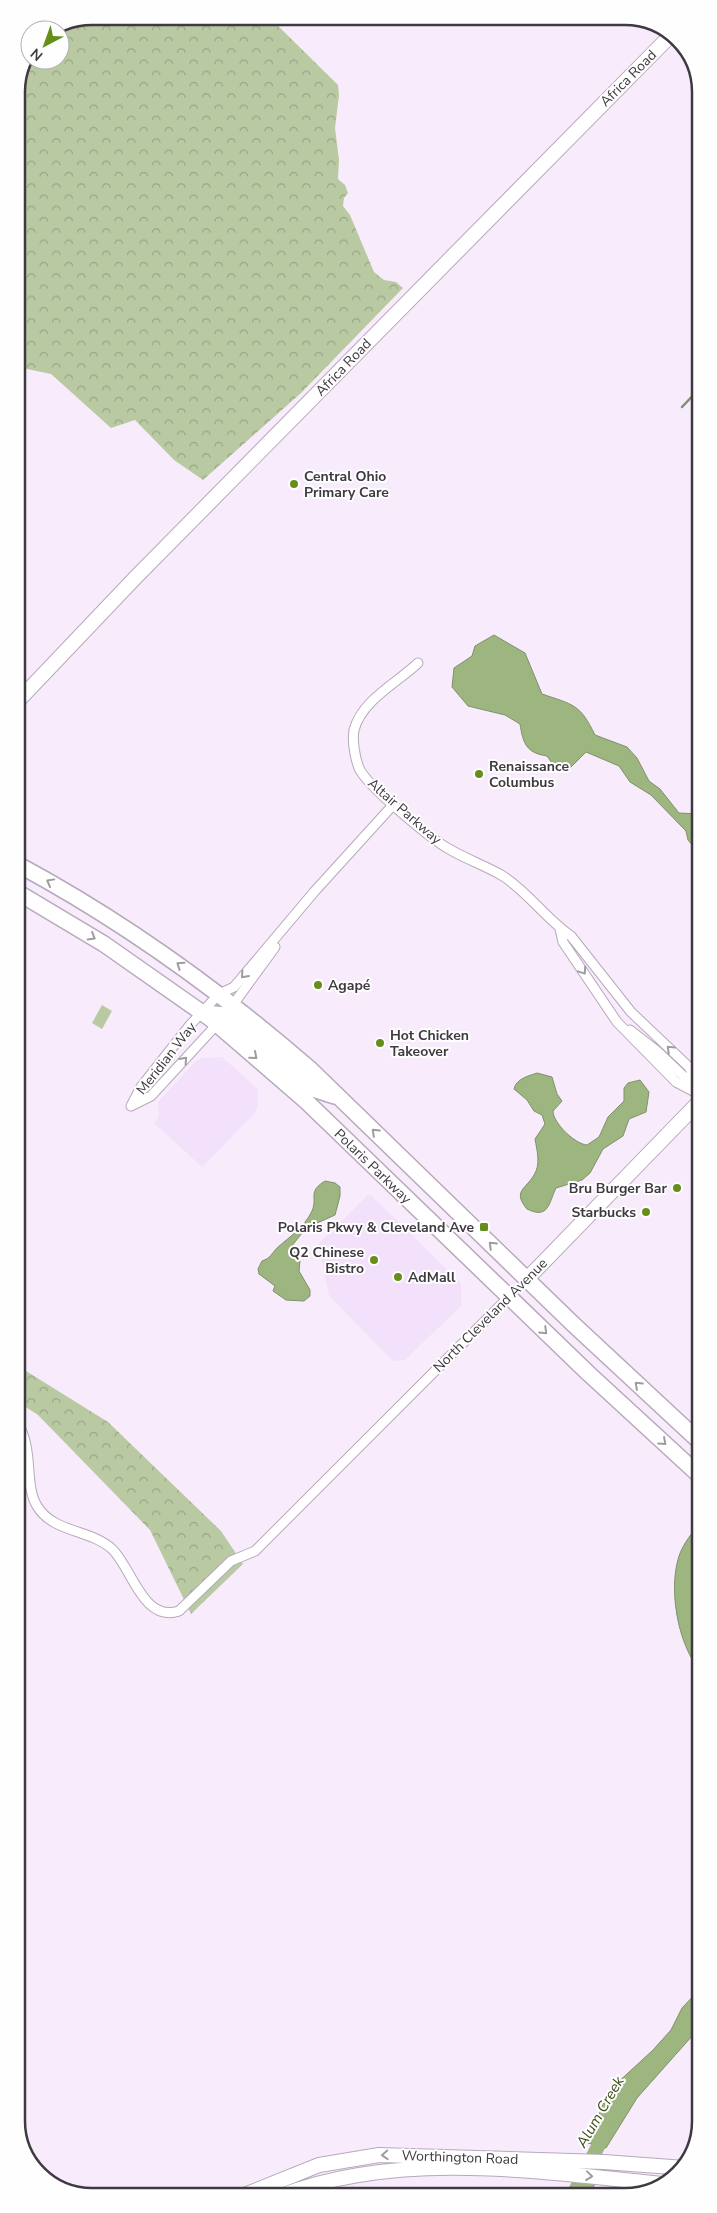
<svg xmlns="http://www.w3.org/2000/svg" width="717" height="2213" font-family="'Nunito Sans',sans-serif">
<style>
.built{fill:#f3e0fa}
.grass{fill:#b9caa3}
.forest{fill:url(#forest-crowns)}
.water{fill:#9db57f;stroke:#81906c}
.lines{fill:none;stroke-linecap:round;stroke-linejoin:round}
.stream{stroke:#81906c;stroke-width:2.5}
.river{stroke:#9db57f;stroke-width:14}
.street-casing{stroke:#b6a9bb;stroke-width:11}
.secondary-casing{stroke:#b6a9bb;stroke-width:16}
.primary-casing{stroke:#b6a9bb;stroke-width:18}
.street{stroke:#fff;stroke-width:9}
.secondary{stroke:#fff;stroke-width:14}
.primary{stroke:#fff;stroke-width:15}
.oneway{stroke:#9f9ca0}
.poi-dot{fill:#668e1b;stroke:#fefefe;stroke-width:2}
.labels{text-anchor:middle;stroke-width:4;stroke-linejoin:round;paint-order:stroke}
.street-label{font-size:14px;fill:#3f3941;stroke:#fefefe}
.poi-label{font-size:14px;font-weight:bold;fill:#3f3941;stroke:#fefefe;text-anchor:start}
.water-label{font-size:15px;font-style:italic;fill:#394e14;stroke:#fefefe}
.rim{fill:none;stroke:#3f3941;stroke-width:2.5}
</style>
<defs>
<pattern id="forest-crowns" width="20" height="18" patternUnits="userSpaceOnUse" patternTransform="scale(1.25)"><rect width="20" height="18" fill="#b9caa3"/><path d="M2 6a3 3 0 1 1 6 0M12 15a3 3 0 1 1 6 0" fill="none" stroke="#98a586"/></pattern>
</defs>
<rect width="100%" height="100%" fill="#f8ecfc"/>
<path class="built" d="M222 1057 258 1089V1106L254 1114 202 1167 154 1123 159 1116 158 1102 196 1061 202 1058Z
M368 1195 372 1196 461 1283V1306L405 1360 393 1361 329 1296 321 1256 317 1245Z"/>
<path class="grass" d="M102 1005 112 1011 102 1029 92 1023Z"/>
<path class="forest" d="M92 16H268L338 85 339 95 335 128 339 160 338 179 345 185 348 193 344 198 343 206 350 215 374 272 384 280 396 282 403 288 301 393 203 480 174 460 135 420 111 428 51 374 17 367 16 87 30 57V60H60L58 30Z
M18 1366 108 1422 221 1531 243 1564 191 1614 150 1530 38 1415 18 1402Z"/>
<path class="water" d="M494 635 525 653 542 694C574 705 580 704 595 735L627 747 637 758 649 781 660 789 679 813 699 814V853L688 840 686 831 651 795 630 782 619 766 586 752 568 770 554 766 547 756C526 753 523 743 520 724L505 715 468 706 452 687 454 668 472 656 475 646Z
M537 1073 552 1077 557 1094 562 1101 553 1111C553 1123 575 1144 587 1145L599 1137 608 1117 624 1101V1088L628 1083 640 1080 649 1092 646 1112 629 1119 623 1136 603 1149 590 1173 582 1180 556 1188C549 1202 549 1220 527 1209 512 1191 526 1189 534 1175 541 1164 537 1151 535 1139L545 1124 542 1115 534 1111 527 1100 514 1089C516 1079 528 1076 537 1073Z
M325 1181 335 1183 340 1187V1196L335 1215 306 1228 291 1247 300 1261 299 1271 310 1290V1296L304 1301 286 1300 273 1291 275 1286 259 1274 258 1269 262 1261C271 1258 271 1254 277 1248 289 1237 304 1228 312 1211 318 1197 307 1192 325 1181Z
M700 1523V1671C678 1644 668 1590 679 1556 683 1544 692 1533 700 1523Z
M701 1988V2026L637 2098 606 2148 588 2143 604 2102 615 2085 653 2050 671 2030 682 2008Z
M573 2182 596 2183 588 2194 565 2195Z"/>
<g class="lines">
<path class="stream" d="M682 407 699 389"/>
<path class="river" d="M573 2195 607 2129"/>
<g class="street-casing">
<path id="street" d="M418 663C397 683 362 700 354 730 352 741 355 758 359 768 366 785 431 839 449 849 466 859 486 866 503 876 529 893 546 919 571 936L631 1012 689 1067 699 1087
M560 929 563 942 617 1022 676 1082 699 1094
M230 1009 275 947
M630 1030 657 1051 697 1089
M131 1106 141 1087 190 1025 219 994 234 987 314 892 393 805
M131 1106 151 1096 220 1021
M18 1424C34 1450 24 1485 37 1506 53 1533 90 1529 112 1549 132 1568 143 1623 179 1611L231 1561 255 1551 509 1297"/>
</g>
<g class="secondary-casing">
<path id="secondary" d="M17 702 135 578 672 34
M527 1279 700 1101
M242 2196 319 2165 379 2155 604 2162 685 2168
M280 2196C398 2150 538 2171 661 2184"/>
</g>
<g class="primary-casing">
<path id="primary" d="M17 864C123 921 219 990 310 1069L573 1324 700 1442
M17 892 104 944 211 1019 307 1102 588 1373 700 1476
M205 1013 225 1015 306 1083 316 1090 334 1096"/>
</g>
<use href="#street" class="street"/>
<use href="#secondary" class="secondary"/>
<use href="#primary" class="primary"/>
</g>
<defs><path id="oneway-chevron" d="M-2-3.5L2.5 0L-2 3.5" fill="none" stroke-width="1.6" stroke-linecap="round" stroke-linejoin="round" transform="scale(1.25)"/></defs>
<g class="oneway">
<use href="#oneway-chevron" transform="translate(50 882) rotate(-151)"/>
<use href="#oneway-chevron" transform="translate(92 937) rotate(31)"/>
<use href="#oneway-chevron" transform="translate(180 965) rotate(-145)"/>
<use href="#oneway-chevron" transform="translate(583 971) rotate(56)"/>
<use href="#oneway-chevron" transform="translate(244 975) rotate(132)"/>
<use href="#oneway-chevron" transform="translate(670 1049) rotate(-136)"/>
<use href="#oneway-chevron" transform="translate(254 1056) rotate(41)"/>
<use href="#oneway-chevron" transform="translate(184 1060) rotate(-48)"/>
<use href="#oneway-chevron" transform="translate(375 1132) rotate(-137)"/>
<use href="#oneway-chevron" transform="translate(492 1245) rotate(-136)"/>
<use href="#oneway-chevron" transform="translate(544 1331) rotate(44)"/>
<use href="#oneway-chevron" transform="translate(638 1385) rotate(-137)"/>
<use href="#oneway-chevron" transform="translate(663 1442) rotate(42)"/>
<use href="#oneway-chevron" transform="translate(385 2155) rotate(177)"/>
<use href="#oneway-chevron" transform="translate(589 2176) rotate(6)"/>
</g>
<g class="poi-dot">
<circle cx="294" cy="484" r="5"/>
<circle cx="479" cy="774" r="5"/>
<circle cx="318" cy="985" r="5"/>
<circle cx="380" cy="1043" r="5"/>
<circle cx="677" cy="1188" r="5"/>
<circle cx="646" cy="1212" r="5"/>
<rect x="479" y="1222" width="10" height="10" rx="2.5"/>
<circle cx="374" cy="1260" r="5"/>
<circle cx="398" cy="1277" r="5"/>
</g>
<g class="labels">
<g class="street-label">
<text transform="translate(628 78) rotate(-45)" y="5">Africa Road</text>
<text transform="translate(343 367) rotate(-46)" y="5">Africa Road</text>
<text transform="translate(405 811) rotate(41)" y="5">Altair Parkway</text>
<text transform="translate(166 1058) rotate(-52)" y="5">Meridian Way</text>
<text transform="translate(373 1166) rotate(44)" y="5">Polaris Parkway</text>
<text transform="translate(490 1315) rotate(-45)" y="5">North Cleveland Avenue</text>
<text transform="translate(460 2157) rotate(2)" y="5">Worthington Road</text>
</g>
<g class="poi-label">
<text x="304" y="481">Central Ohio<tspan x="304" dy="16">Primary Care</tspan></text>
<text x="489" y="771">Renaissance<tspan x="489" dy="16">Columbus</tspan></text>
<text x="328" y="990">Agapé</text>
<text x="390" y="1040">Hot Chicken<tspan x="390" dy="16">Takeover</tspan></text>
<text x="667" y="1193" text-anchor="end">Bru Burger Bar</text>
<text x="636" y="1217" text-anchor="end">Starbucks</text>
<text x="474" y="1232" text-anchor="end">Polaris Pkwy &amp; Cleveland Ave</text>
<text x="364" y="1257" text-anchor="end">Q2 Chinese<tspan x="364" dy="16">Bistro</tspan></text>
<text x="408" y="1282">AdMall</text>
</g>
<g class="water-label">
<text transform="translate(600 2112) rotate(-60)" y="5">Alum Creek</text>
</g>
</g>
<path d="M0 0H717V2213H0ZM92 25H625A67 67 0 0 1 692 92V2121A67 67 0 0 1 625 2188H92A67 67 0 0 1 25 2121V92A67 67 0 0 1 92 25Z" fill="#fefefe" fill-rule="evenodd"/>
<path class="rim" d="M92 25H625A67 67 0 0 1 692 92V2121A67 67 0 0 1 625 2188H92A67 67 0 0 1 25 2121V92A67 67 0 0 1 92 25Z"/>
<g transform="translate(45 45) rotate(221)"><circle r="24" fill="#fefefe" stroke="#b2afb2"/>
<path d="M0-4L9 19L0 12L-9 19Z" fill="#668e1b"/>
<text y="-8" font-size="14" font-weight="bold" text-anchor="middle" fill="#3f3941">N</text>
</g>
</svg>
